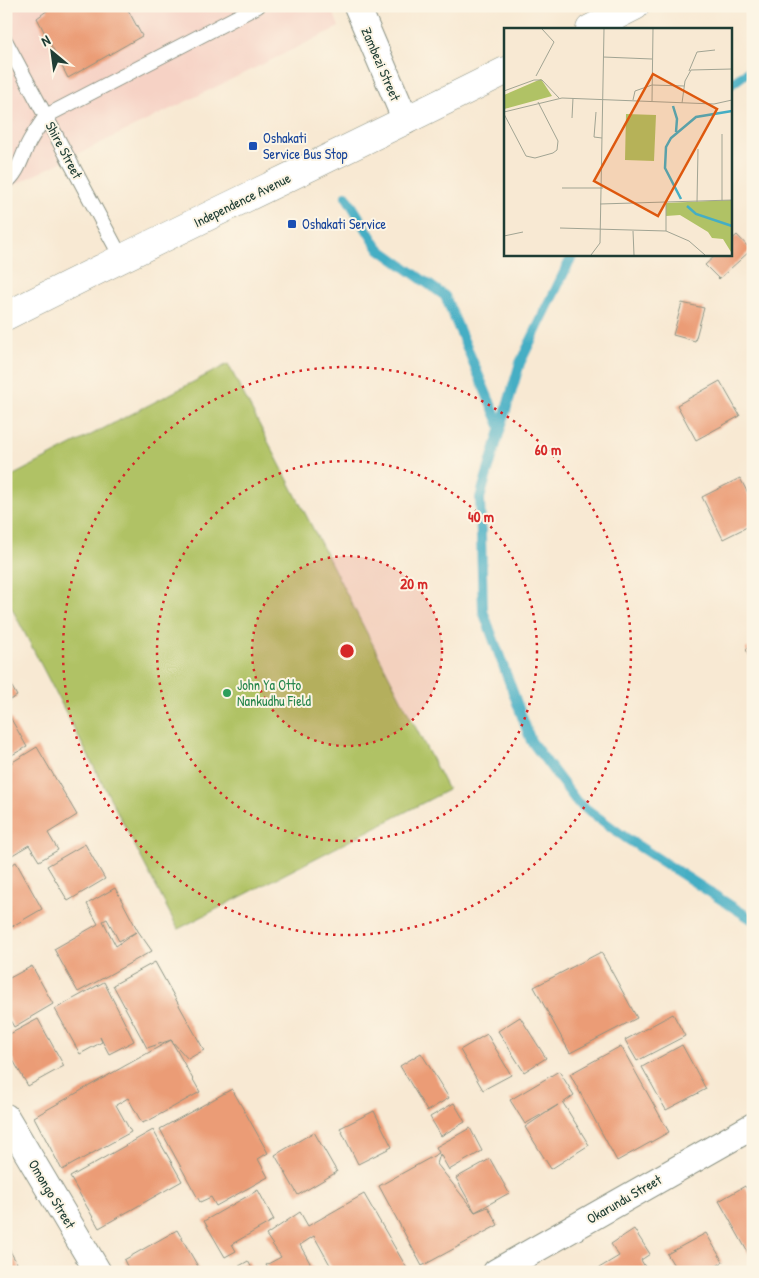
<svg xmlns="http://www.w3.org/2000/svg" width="759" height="1278" font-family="'Patrick Hand',sans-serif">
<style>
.built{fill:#f6d2c5}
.green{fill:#b0c265;stroke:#68804c}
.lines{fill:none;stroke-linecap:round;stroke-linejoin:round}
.stream{stroke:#45aec4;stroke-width:10}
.building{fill:#eb9c76;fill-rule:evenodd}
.service-casing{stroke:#8c9384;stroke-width:16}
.minor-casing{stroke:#8c9384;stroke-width:28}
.secondary-casing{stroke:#8c9384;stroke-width:29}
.service{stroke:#fff;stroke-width:14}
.minor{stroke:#fff;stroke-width:26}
.secondary{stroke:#fff;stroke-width:28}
.ring{fill:none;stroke:#d62828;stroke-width:2.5;stroke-dasharray:2.5 5}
.transit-dot{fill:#1a4fb4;stroke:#fcf5e5;stroke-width:2}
.leisure-dot{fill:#2e9e5b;stroke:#fcf5e5;stroke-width:2}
.labels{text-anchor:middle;stroke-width:4;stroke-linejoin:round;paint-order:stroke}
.street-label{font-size:14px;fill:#1f3d34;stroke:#fcf5e5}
.transit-label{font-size:14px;fill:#164399;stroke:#fcf5e5;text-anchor:start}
.leisure-label{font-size:14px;fill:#27864d;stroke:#fcf5e5;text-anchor:start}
.inset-river{fill:none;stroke:#45aec4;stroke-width:2.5}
.inset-road{fill:none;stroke:#a1a493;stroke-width:1}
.view{fill:#de580e;fill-opacity:0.15;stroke:#de580e;stroke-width:2.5}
.inset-edge{fill:none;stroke:#1f3d34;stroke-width:2.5}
.centre{fill:#d62828;stroke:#fcf5e5;stroke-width:2.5}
.ring-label{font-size:15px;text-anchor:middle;font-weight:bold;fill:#d62828;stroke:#fcf5e5;stroke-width:4;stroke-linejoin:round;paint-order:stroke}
</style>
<rect width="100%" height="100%" fill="#fcf5e5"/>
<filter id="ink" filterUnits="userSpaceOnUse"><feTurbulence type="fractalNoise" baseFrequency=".02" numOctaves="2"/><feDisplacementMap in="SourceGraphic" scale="10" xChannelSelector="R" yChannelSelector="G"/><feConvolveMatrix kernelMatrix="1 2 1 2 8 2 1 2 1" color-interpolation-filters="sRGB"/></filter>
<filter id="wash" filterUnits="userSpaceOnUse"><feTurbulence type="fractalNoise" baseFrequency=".0096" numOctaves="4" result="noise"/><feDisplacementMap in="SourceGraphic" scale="20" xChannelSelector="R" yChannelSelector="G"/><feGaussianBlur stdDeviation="1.12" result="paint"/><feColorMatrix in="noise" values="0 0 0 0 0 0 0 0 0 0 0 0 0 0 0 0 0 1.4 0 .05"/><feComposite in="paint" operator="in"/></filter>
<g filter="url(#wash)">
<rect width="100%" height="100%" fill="#f8e9d3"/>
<path class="built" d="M6 6H331L339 27 6 189Z"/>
<path class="green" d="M228 364 448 790 178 929 6 597V479Z"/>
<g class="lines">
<path class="stream" d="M730 85 753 68
M346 196 378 248 445 296 501 428
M573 254 520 363 480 498 483 611 531 741 577 802 626 838 753 920"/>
</g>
<g id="blocks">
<path class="building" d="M46 6H126L142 36 68 78 37 18 48 10Z
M737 235 751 250 719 279 705 265 717 254H730V241Z
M682 303 704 308 695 341 673 335Z
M720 381 740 416 696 440 677 405Z
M740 478 753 503V524L723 539 702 497Z
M753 646V666L746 649Z
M6 676 17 696 6 702Z
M6 710 27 747 6 758Z
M37 747 77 815 48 833 58 850 39 861 29 845 9 857 6 853V766Z
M85 844 105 879 68 901 47 866Z
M16 862 42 909 11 927 6 917V868Z
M115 888 138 931 152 951 78 992 54 949 98 924 87 904ZM107 919 119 941 136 932 116 946 103 921Z
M601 952 637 1018 570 1053 534 987Z
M155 962 204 1050 188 1059 171 1040 147 1048 113 985Z
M32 966 53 1004 14 1027 6 1013V980Z
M104 982 134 1041 109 1054 100 1037 102 1042 80 1054 55 1009Z
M673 1014 685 1036 637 1061 625 1040Z
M520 1017 546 1058 524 1072 498 1031Z
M38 1019 64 1066 28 1086 6 1048V1036Z
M487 1034 511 1075 483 1090 460 1050Z
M171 1040 200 1092 150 1120 142 1123 128 1098 116 1105 131 1132 62 1170 34 1117Z
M682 1045 706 1089 666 1110 642 1067Z
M621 1046 669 1132 617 1161 570 1074Z
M421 1053 449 1098 427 1111 400 1066Z
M559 1071 574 1095 563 1103 589 1145 551 1169 525 1127 558 1105 525 1124 510 1100Z
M232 1089 268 1153 258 1159 268 1177 216 1206 211 1197 200 1202 160 1129Z
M454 1103 465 1122 441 1136 430 1117Z
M374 1111 392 1147 358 1164 340 1128Z
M470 1128 482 1151 449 1170 440 1154 437 1164 475 1212 488 1207 498 1225 422 1266 379 1186 439 1153 436 1147Z
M153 1130 182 1181 99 1228 70 1177Z
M314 1132 337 1172 298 1195 275 1155Z
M490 1159 509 1193 475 1212 456 1178Z
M745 1186 753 1199V1257L751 1258 719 1201Z
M258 1190 274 1220 232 1244 236 1251 225 1257 204 1221Z
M364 1194 409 1272H375L373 1268 367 1272H334L314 1236 300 1245 315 1272H270L266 1265 281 1257 266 1235 300 1212 308 1226Z
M634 1229 650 1254 641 1260 648 1272H602L599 1268 619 1256 611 1244Z
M177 1230 200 1270 197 1272H130L124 1260Z
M706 1233 723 1262 707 1272H678L667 1254Z
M6 1244 22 1272H6Z
M248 1261 254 1272H229Z"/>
</g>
</g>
<g filter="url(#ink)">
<use href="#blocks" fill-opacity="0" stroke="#8c9384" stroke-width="1"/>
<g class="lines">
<g class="service-casing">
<path id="service" d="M6 42 121 257
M6 182C18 174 22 156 28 144 33 134 40 125 46 116L258 6"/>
</g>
<g class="minor-casing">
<path id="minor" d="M357 6 406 121
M6 1117 98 1272
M496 1272 753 1126"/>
</g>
<g class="secondary-casing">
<path id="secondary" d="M590 29 635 6
M6 316C172 232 340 154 505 71"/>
</g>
<use href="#service" class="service"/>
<use href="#minor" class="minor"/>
<use href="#secondary" class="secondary"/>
</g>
</g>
<circle cx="347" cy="651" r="95" fill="#d62828" fill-opacity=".12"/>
<g class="ring">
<circle cx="347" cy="651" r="95"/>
<circle cx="347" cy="651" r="190"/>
<circle cx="347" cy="651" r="284"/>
</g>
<g class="transit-dot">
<rect x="248" y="141" width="10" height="10" rx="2.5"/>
<rect x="287" y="219" width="10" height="10" rx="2.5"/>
</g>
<circle class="leisure-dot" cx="227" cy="693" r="5"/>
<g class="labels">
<g class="street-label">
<text transform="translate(381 64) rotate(67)" y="5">Zambezi Street</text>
<text transform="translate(64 150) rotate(62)" y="5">Shire Street</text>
<text transform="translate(242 200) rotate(-26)" y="5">Independence Avenue</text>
<text transform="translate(52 1194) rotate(59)" y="5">Omongo Street</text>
<text transform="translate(624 1199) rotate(-30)" y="5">Okarundu Street</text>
</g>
<g class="transit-label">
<text x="263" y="143">Oshakati<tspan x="263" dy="16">Service Bus Stop</tspan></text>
<text x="302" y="229">Oshakati Service</text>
</g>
<g class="leisure-label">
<text x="237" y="690">John Ya Otto<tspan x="237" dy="16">Nankudhu Field</tspan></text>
</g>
</g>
<g transform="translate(504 28)">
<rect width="228" height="228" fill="#f8e9d3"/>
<path d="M37 51 48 68 0 81V67ZM122 86 152 87 150 133 121 132ZM227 172V224L219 211 208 210 204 204 176 187 162 188V175Z" fill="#b0c265"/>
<path class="inset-river" d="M169 78 173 91 172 104M177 171 161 140 162 119 167 110 192 89 228 83M183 178 192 186 228 198"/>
<path class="inset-road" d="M99 29 148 31M185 43 193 24 211 22M32 48 50 14 38 1M0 63 30 52H38L55 70M129 72 131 63 148 57 180 58M148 73 149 1M178 75 181 53 187 42 228 41M0 84 58 70 210 76 228 72M92 84 90 109 98 110M0 86 22 128 31 130 49 125 53 122 54 113 34 74M68 90 69 70M58 160H99M218 173V106M193 174 194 121M162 175V203M96 176 228 172M56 200 162 203 185 213 201 227M129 203 130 227M0 208 19 204M87 227 96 215 100 1"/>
<path class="view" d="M149 46 213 81 154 188 90 153Z"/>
<rect width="228" height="228" class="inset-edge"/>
</g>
<circle cx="347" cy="651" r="8" class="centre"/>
<g class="ring-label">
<text x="548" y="455">60 m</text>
<text x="481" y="522">40 m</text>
<text x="414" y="589">20 m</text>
</g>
<rect width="759" height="1278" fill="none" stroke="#fcf5e5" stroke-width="25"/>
<g transform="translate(52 52) rotate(331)" stroke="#fcf5e5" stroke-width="4" paint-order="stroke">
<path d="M0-4L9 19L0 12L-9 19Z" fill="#1f3d34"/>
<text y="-8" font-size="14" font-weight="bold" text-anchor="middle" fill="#1f3d34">N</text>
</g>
</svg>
